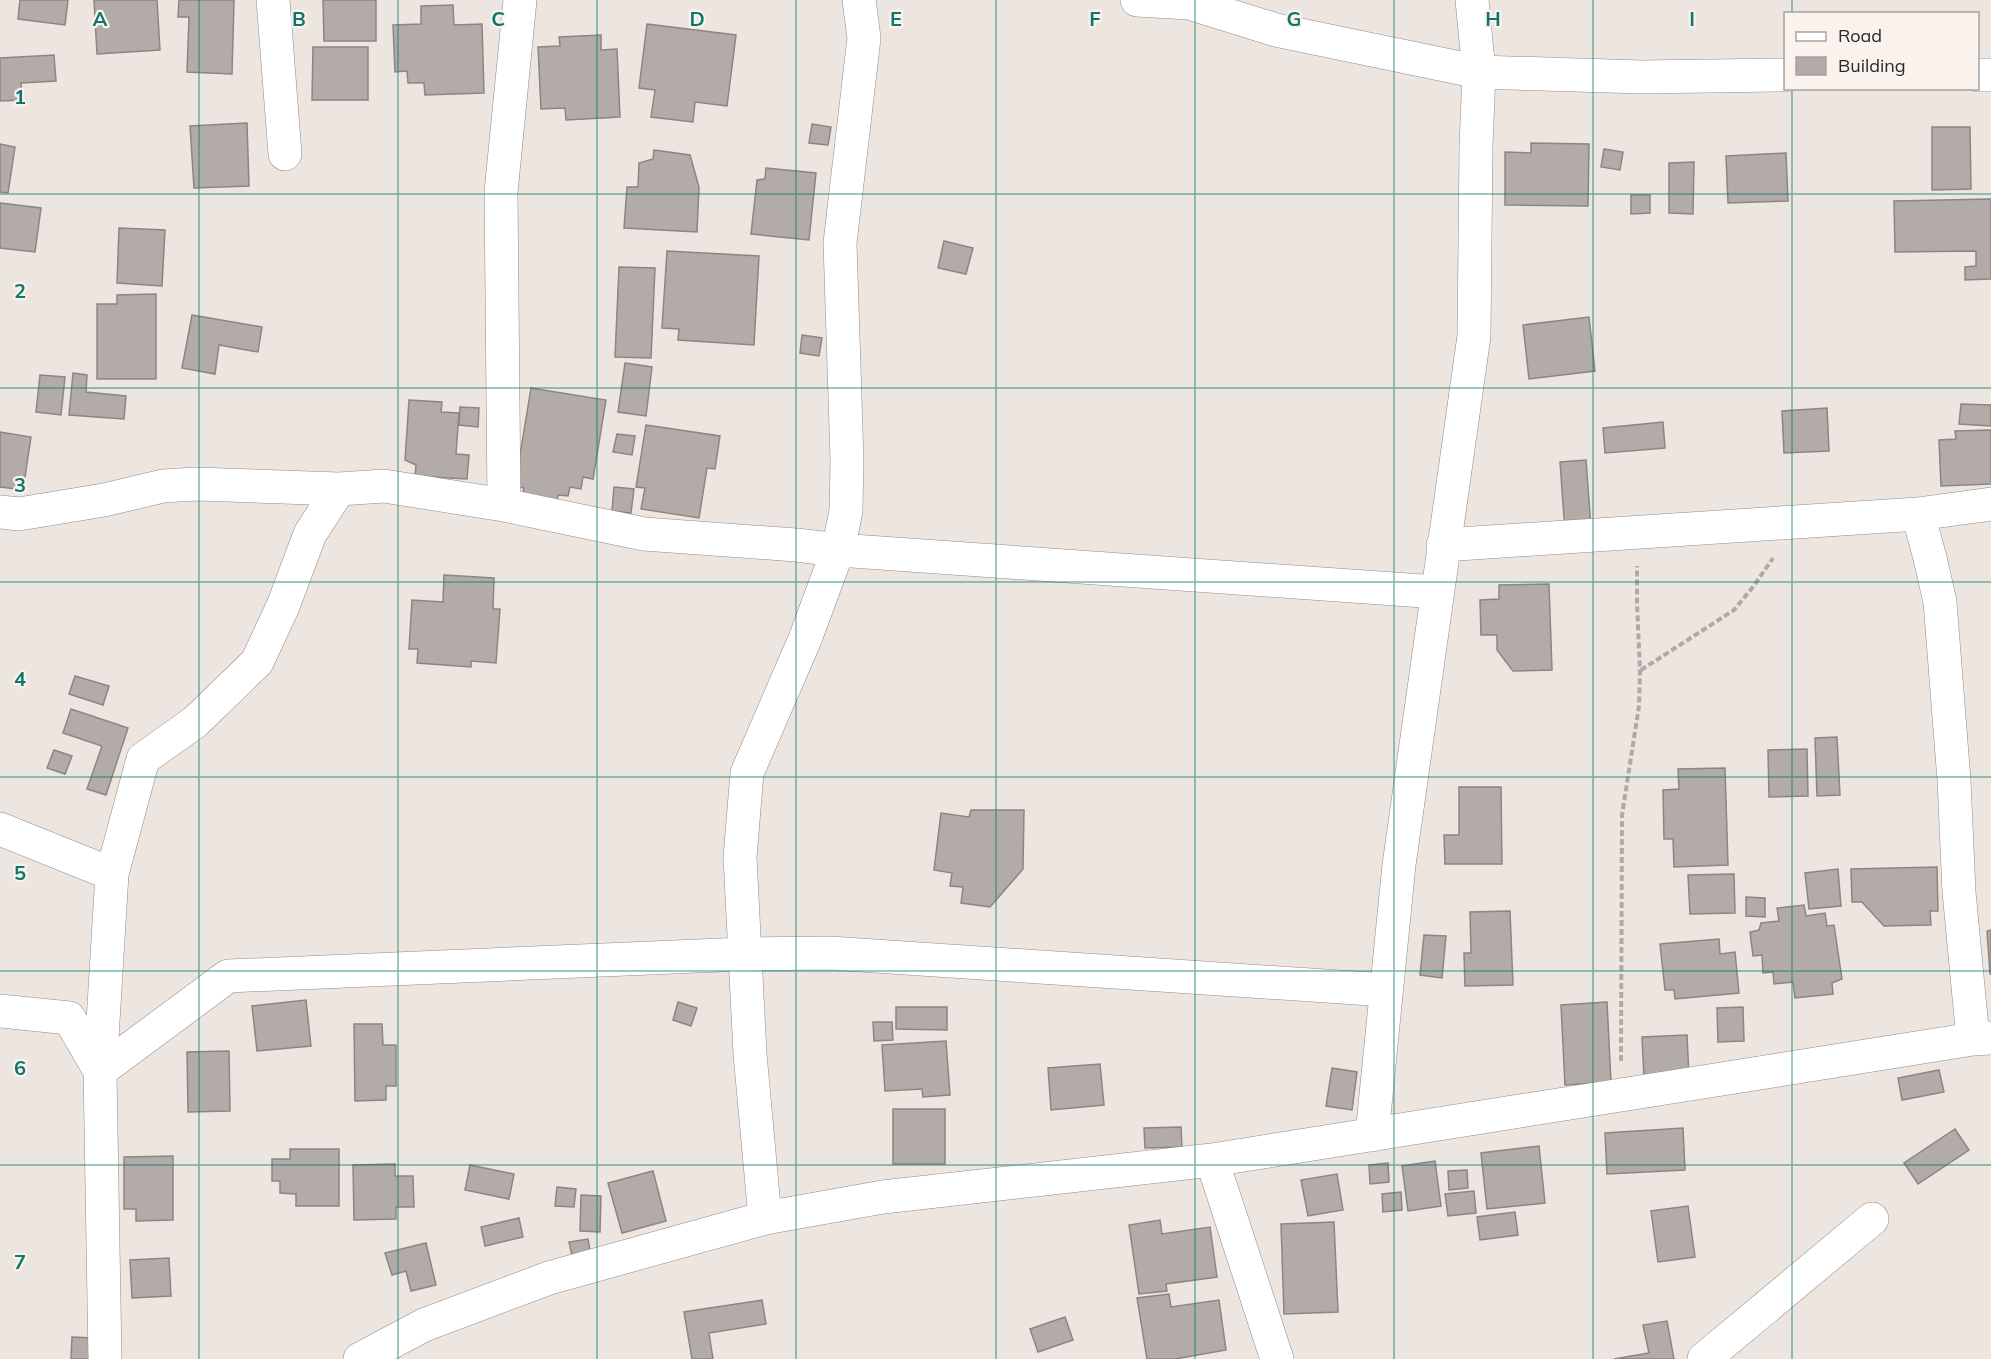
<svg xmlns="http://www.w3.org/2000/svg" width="1991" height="1359" font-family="Mulish,sans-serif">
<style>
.building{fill:#b3aba8;stroke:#8d8582;stroke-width:1.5}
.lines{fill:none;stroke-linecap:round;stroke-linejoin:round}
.street-casing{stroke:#928b87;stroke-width:34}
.path{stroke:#b0aaa6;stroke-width:4;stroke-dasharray:6 3;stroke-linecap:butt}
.street{stroke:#fff;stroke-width:33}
.grid{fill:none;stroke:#0f766e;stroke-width:1.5;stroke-opacity:0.55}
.grid-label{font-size:20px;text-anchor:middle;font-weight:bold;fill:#0f766e;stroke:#f9f2ed;stroke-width:4.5;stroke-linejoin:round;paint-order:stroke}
</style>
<rect width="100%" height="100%" fill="#ece5e0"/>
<path class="building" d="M20 0H68L65 25 18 19Z
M94 0H157L160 50 97 54Z
M179 0H234L232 74 187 72 189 17H178Z
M323 0H376V41H324Z
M453 5 454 25 482 24 484 93 425 95 424 83H408L407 71 395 72 393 25 421 24V6Z
M647 24 736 35 727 106 695 102 693 122 651 117 655 90 639 88Z
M601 35V50L617 49 620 117 566 120 565 108 541 109 538 47 560 46 559 37Z
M313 47H368V100H312Z
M54 55 56 81 21 83 22 100 0 101V58Z
M247 123 249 186 194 188 190 126Z
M812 124 831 127 828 145 809 143Z
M1932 127H1970L1971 189 1932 190Z
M1531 143 1589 144 1588 206 1505 205V152L1531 153Z
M0 144 15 147 8 193 0 192Z
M1604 149 1623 152 1620 170 1601 167Z
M654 150 690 155 699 187 697 232 624 228 627 187H638L639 163 653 159Z
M1786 153 1788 201 1728 203 1726 156Z
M1694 162 1693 214 1669 213V163Z
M766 168 816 173 809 240 751 234 757 180 765 179Z
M1631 195H1650V213L1631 214Z
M1991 199V279L1965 280V267L1976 266V251L1895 252 1894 201Z
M0 203 41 208 35 252 0 248Z
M119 228 165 230 162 286 117 283Z
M944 241 973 248 966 274 938 268Z
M667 251 759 256 754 345 678 340 679 329 662 328Z
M619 267 655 268 651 358 615 357Z
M156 294V379H97V304H117V295Z
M192 315 262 327 258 352 219 345 215 374 182 368Z
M1589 317 1595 371 1529 379 1523 325Z
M802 335 822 338 819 356 800 353Z
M625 363 652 367 646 416 618 412Z
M73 373 87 375 86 392 126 396 124 419 69 415Z
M40 375 65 377 61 415 36 412Z
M531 388 606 400 593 479 583 477 581 489 570 487 568 496 558 495 557 503 522 498 524 488 515 486Z
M409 400 442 402 441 412 459 413 456 454 469 455 467 479 415 476 416 465 405 460Z
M1961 404 1991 405V426L1959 424Z
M460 407 479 408 478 427 459 425Z
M1827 408 1829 451 1784 453 1782 411Z
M1663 422 1665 448 1605 453 1603 428Z
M646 425 720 436 715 469 707 468 699 518 641 509 645 488 636 487Z
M1991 430V484L1941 486 1939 440 1956 439 1955 431Z
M0 432 31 437 23 490 0 487Z
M617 434 635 436 632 455 613 452Z
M1586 460 1591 528 1565 531 1560 462Z
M614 487 634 489 631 513 612 511Z
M444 575 494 578 493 609H500L496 663 471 661V667L417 663 418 649H409L412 600 443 602Z
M1549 584 1552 670 1513 671 1497 650V635H1481L1480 600 1499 599V585Z
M75 676 109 686 103 705 69 694Z
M71 709 128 728 106 795 87 789 102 746 63 733Z
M1837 737 1840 795 1817 796 1815 738Z
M1807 749 1808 796 1769 797 1768 750Z
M54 750 72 756 65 774 47 768Z
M1725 768 1728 865 1674 867 1673 839H1664L1663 790 1679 789 1678 769Z
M1459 787H1501L1502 864H1445L1444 835H1459Z
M971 810H1024L1023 869 990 907 961 903 963 887 950 886 952 873 934 870 941 813 969 817Z
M1937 867 1938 911H1930L1931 925 1884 926 1862 902H1852L1851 869Z
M1838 869 1841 906 1809 909 1805 873Z
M1734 874 1735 913 1690 914 1688 875Z
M1746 897 1765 898V917L1746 916Z
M1804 905 1806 916 1825 913 1827 926 1834 925 1842 979 1832 983 1833 994 1795 998 1793 982 1774 984 1773 972 1763 973 1762 955 1753 956 1750 932 1759 930 1761 923 1779 921 1777 908Z
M1510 911 1513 985 1465 986 1464 953H1471L1470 912Z
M1991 930V974H1990L1987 931Z
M1424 935 1446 936 1442 978 1420 975Z
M1719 939 1720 954 1735 952 1739 993 1675 999 1674 990H1665L1660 944Z
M306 1000 311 1046 257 1051 252 1006Z
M678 1002 697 1008 691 1026 673 1020Z
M1607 1002 1611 1082 1565 1085 1561 1005Z
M896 1007H947V1030L896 1029Z
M1743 1007 1744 1041 1718 1042 1717 1008Z
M873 1022H892L893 1040 874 1041Z
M354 1024H382L383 1045H396V1086H386V1100L355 1101Z
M1687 1035 1689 1076 1644 1078 1642 1037Z
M946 1041 950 1095 923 1097 922 1089 885 1091 882 1045Z
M229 1051 230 1111 188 1112 187 1052Z
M1100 1064 1104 1105 1051 1110 1048 1068Z
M1332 1068 1357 1072 1352 1110 1326 1106Z
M1939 1070 1944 1092 1902 1100 1898 1078Z
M893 1109H945V1164H893Z
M1181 1127 1182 1147 1145 1148 1144 1128Z
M1683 1128 1685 1170 1607 1174 1605 1133Z
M1955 1129 1969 1150 1918 1184 1904 1163Z
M1539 1146 1545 1203 1487 1209 1481 1153Z
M290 1149H339V1206H296V1194L280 1193V1181H272V1159H290Z
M173 1156V1220L136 1221V1209H124V1157Z
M1435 1161 1441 1206 1408 1211 1402 1166Z
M1388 1163 1389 1182 1370 1184 1369 1165Z
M395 1164V1176H413L414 1207H396V1219L354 1220 353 1165Z
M470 1165 514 1174 509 1199 465 1190Z
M1467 1170 1468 1188 1449 1190 1448 1171Z
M653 1171 666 1221 622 1233 608 1183Z
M1337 1174 1343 1210 1308 1216 1301 1180Z
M557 1187 576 1189 574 1207 555 1206Z
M1474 1191 1476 1213 1448 1216 1445 1194Z
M1401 1192 1402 1210 1383 1212 1382 1194Z
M581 1195 601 1196 600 1232 580 1231Z
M1688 1206 1695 1257 1658 1262 1651 1211Z
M1515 1212 1518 1235 1480 1240 1477 1217Z
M519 1218 523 1237 485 1246 481 1227Z
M1160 1220 1162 1234 1210 1227 1217 1277 1166 1284 1167 1291 1139 1294 1129 1225Z
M1334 1222 1338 1312 1284 1314 1281 1224Z
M588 1239 591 1257 573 1260 569 1242Z
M426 1243 436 1285 411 1291 406 1271 392 1275 385 1253Z
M169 1258 171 1296 132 1298 130 1260Z
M1169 1294 1171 1307 1219 1300 1226 1350 1175 1359H1147L1137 1298Z
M762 1300 766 1324 709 1333 713 1359H692L684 1312Z
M1065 1317 1073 1340 1038 1352 1030 1329Z
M1667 1321 1674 1359H1614L1649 1353 1643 1325Z
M72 1337 92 1338 91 1359H71Z"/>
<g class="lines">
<g class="street-casing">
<path id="street" d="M273 0 285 154
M1137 0 1189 3 1276 30 1479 72 1642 77 1786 75
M1978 75H1991
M504 505 501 192 520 0
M0 512 19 514 104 500 163 486 196 484 339 489 384 486 504 505 644 534 796 545 838 550 1437 592
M1918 514 1930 558 1940 602 1954 780 1959 892 1973 1039
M1443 545 1918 514 1991 504
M0 829 112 874
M0 1011 69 1018 100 1071 112 874 143 759 195 722 257 662 283 606 310 534 339 489
M1372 1135 1399 865 1474 336 1476 146 1479 72 1472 0
M1212 1160 1277 1359
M765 1218 750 1054 740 857 747 773 805 639 838 550 846 511 847 460 840 243 864 38 859 0
M105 1359 100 1071 228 976 745 954 830 953 1386 990
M360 1359 424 1325 549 1278 765 1218 883 1197 1212 1160 1973 1039 1991 1038
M1704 1359 1872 1219"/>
</g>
<path class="path" d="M1641 670 1734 610 1753 587 1773 558
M1621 1061 1622 815 1639 706 1640 671 1637 603V566"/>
<use href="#street" class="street"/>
</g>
<path class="grid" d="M199 0V1359M398 0V1359M597 0V1359M796 0V1359M996 0V1359M1195 0V1359M1394 0V1359M1593 0V1359M1792 0V14M1792 88V1359M0 194H1991M0 388H1991M0 582H1991M0 777H1991M0 971H1991M0 1165H1991"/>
<g class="grid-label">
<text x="100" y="26">A</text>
<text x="299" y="26">B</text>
<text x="498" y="26">C</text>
<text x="697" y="26">D</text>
<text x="896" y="26">E</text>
<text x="1095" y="26">F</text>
<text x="1294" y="26">G</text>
<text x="1493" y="26">H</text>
<text x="1692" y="26">I</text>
<text x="20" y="104">1</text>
<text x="20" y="298">2</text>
<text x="20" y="492">3</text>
<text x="20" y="686">4</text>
<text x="20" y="880">5</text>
<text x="20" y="1075">6</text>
<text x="20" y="1269">7</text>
</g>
<rect x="1784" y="12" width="195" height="78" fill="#f9f2ed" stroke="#a7a29e" stroke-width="1.5"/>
<rect x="1796" y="32" width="30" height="9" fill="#ffffff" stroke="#a7a29e" stroke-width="1.5"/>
<text x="1838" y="42" font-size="18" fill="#2c2927">Road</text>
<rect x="1796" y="57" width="30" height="18" fill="#b3aba8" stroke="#a7a29e" stroke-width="1.5"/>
<text x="1838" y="72" font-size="18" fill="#2c2927">Building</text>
</svg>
